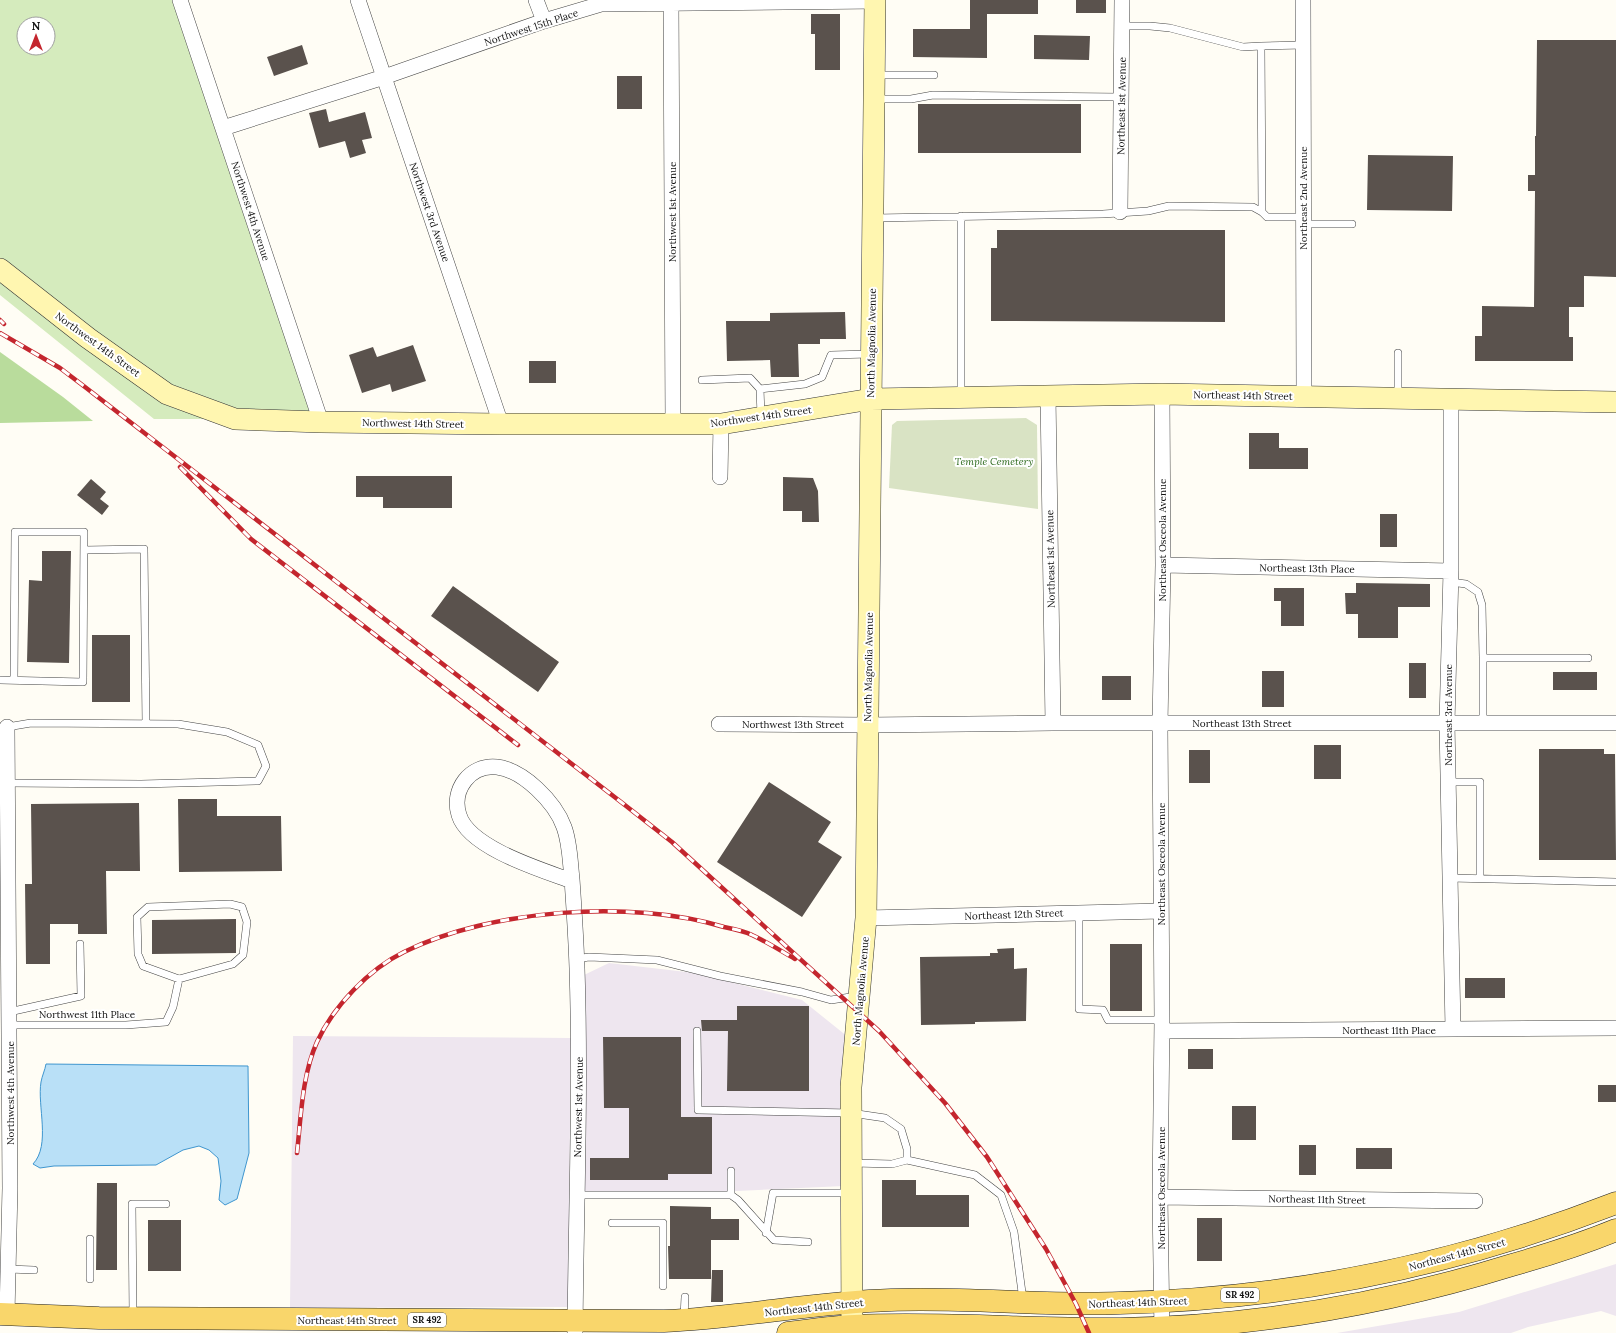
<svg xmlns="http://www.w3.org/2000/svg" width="1616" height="1333" font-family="Lora,serif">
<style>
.industrial{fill:#eee6ef}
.green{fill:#d5ebbd;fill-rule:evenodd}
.forest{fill:#b9dc9c}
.cemetery{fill:#d9e3c4}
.water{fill:#b9e0f7;stroke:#3f96cf}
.building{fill:#5a524d}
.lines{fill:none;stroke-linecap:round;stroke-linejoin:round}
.lane-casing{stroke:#444;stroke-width:8}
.street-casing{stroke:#444;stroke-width:16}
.secondary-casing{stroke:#333;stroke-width:22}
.primary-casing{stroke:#222;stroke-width:23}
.lane{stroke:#fff;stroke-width:7}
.street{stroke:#fff;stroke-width:15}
.secondary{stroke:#fff6b0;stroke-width:21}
.primary{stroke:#f9d66b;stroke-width:22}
.rail-casing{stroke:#c4262e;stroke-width:4.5}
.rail{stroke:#fff;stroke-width:3;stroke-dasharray:9;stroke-linecap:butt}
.labels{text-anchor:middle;stroke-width:4;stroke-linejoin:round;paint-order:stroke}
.shield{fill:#fff;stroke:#585858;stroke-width:1}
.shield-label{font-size:9px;font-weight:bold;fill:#111}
.street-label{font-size:10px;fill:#111;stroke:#fff}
.park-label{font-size:10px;font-style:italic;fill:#2f6b1f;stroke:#fff}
</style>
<rect width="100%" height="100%" fill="#fffdf5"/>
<path class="industrial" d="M609 963 695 973 802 1000 848 1037 844 1186 584 1198 586 1034 584 975Z
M293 1036 571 1038 568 1307 290 1308Z
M1616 1264V1316L1601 1311 1528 1327 1511 1333H1337L1459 1312Z"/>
<path class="green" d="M0 0H172L310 413 236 411 170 386 92 331 0 259ZM24 24H48V48H24Z
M0 280 211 419H154L0 295Z"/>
<path class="forest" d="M0 352 63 397 93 421 0 423Z"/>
<path class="cemetery" d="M1026 418 1037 425 1038 509 889 488 892 425 897 421Z"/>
<path class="water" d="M46 1064 248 1066 249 1153 237 1199 225 1205 219 1200 221 1181 218 1158 209 1150 199 1146 183 1150 156 1165 54 1166 40 1168 33 1164C51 1145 37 1106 41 1082 42 1076 45 1070 46 1064Z"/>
<path class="building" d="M970 0H1038V14H987V58L913 57V29H970Z
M1076 0H1106V13H1076Z
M811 14H840V70H815V34H811Z
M1034 35 1090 36 1089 60 1034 59Z
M1537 40H1616V277L1584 276V307H1569V337H1573V361H1475V336H1482V306L1534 307 1535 191H1528V175H1535V136H1536Z
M302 45 308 64 274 76 267 57Z
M617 76H642V109H617Z
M918 104H1081V153H918Z
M326 109 329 122 365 112 372 138 362 140 366 153 350 158 345 141 319 148 309 113Z
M1368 155 1453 156 1452 211 1367 210Z
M997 230H1225V322L991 321V248H997Z
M845 312 846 339H820V344H798L799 377H771L770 360 727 361 726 321H770V313Z
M413 345 426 381 392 392 390 384 362 393 349 355 373 347 377 357Z
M529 361H556V383H529Z
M1249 433H1279V448H1308V469H1249Z
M356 476H452V508H383V497H356Z
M783 477 813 478 818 491 819 522H802V511H783Z
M91 479 106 492 100 499 109 506 102 515 77 495Z
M1380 514H1397V547H1380Z
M42 551H71L69 663 27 662 29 580 42 581Z
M1356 583 1430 584V607H1398V638H1358V614H1346L1345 593H1356Z
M453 586 559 662 538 692 431 616Z
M1274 588H1304V626H1281V601H1274Z
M92 635H130V702H92Z
M1409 663H1426V698H1409Z
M1262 671H1284V707H1262Z
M1553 672H1597V690H1553Z
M1102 676H1131V700H1102Z
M1314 745H1341V779H1314Z
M1539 749H1604V754H1615L1616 860H1539Z
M1189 750H1210V783H1189Z
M769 782 831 822 818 842 842 857 802 917 717 862Z
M178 799H217V816H281L282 871 179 872Z
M139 803 140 871H106L107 934H78V924H50V964H26L25 884H32L31 804Z
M236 919V953L152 954V920Z
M1110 944H1142V1011H1110Z
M1014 948V969L1027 968 1026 1021 975 1022V1024L921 1025 920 957 990 956V953H998L997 949Z
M1465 978H1505V998H1465Z
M737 1006H809V1091H727L728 1031H702L701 1020H737Z
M603 1037H681V1117H712V1174H668V1180H590V1158H629V1108H604Z
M1188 1049H1213V1069H1188Z
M1598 1085H1616V1102H1598Z
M1232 1106H1256V1140H1232Z
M1299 1145H1316V1175H1299Z
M1356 1148H1392V1169H1356Z
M882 1180H916V1195H969V1227H882Z
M97 1183H117V1270H96Z
M670 1206 711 1207V1219H739V1240H711V1279H669L668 1246H670Z
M1197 1218H1222V1261H1197Z
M148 1220H181V1271H148Z
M712 1270H723V1302H711Z"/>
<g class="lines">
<g class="lane-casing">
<path id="lane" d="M1121 26H1150L1170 28 1243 47 1261 46
M876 75H934
M876 99H911L933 95 1121 97
M1262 212 1261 46 1303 45
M961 216V396
M875 218 1103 214 1148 211 1169 206 1253 207 1262 212 1267 217H1303
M1303 224H1352
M1398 353V396
M702 380 750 378 760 389
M761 415 760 389 805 384 822 377 831 355 869 354
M84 550 144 549 146 724
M1450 582 1466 584 1478 592 1482 605 1483 658
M0 680 83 682 84 532H15L14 680
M1483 723V658H1588
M7 727 31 723 178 724 227 732 258 745 266 766 258 781 141 784 7 783
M1448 782H1480V878
M1450 878 1616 882
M1079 913V1009L1103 1010 1108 1020H1162
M576 959 589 957 657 960 720 976 802 992 831 1000 857 996
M9 1012 81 996 80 944
M9 1025H126L166 1022 173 1007 179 979 233 964 243 955 247 922 242 907 230 904 148 907 137 917 138 954 143 966 179 979
M697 1031 698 1110 851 1113 885 1118 901 1129 907 1149V1160L892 1164 854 1163
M907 1160 975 1175 1001 1195 1014 1232 1023 1300
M731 1171V1195
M577 1195H731L738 1200 774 1240 808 1242
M612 1223H663V1286
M766 1233 773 1193H850
M90 1239V1279
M8 1269 34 1270
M133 1315 132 1204H166
M684 1317 685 1297"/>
</g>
<g class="street-casing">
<path id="street" d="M180 0 321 422
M358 0 501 424
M536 0 544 21
M671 0 673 424
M1303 0 1304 396
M223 128 384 77 544 21 601 4 875 1
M1120 212 1122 0
M1162 394 1163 565 1160 724 1162 1020 1160 1197 1162 1333
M1048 396 1053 723
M1451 400V571L1447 723 1453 1029
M720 477 721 424
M1163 565 1451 571
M719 724 867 725 1053 723H1616
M7 727 10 1188 7 1314
M572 881C542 870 469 848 459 815 451 790 470 764 497 767 523 770 555 802 564 827 570 843 570 861 572 879 574 908 576 938 577 968 581 1089 576 1211 575 1333
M866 918 1161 911
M1162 1031 1616 1028
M1160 1197 1475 1201"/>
</g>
<g class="secondary-casing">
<path id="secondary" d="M0 269 88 338 167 394 235 419 321 422 501 424H721L871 399 1162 394 1616 402
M852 1333 851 1087 866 918 875 0"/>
</g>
<g class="primary-casing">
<path id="primary" d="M0 1314 99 1318 664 1321C740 1318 815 1302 891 1300 967 1297 1043 1306 1119 1303 1290 1299 1457 1265 1616 1203
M788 1333C810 1330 833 1327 855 1326 944 1322 1033 1330 1121 1329 1253 1327 1386 1304 1512 1265 1547 1255 1582 1244 1616 1230"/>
</g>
<use href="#lane" class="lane"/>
<use href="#street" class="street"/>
<use href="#secondary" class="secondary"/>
<use href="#primary" class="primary"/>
<g class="rail-casing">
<path id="rail" d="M0 320 4 324
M0 333 60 368 85 387 621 802 672 842 879 1031 945 1103 987 1157 1046 1249 1076 1304 1089 1333
M180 467 251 539 518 745
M297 1153C301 1117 302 1075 317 1042 333 1007 369 969 404 952 491 909 631 899 724 927 734 929 744 931 752 935 767 942 781 951 795 959"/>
</g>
<use href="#rail" class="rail"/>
</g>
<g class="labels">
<g class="shield">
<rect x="1221" y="1288" width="38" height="14" rx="3"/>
<rect x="408" y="1313" width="38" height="14" rx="3"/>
</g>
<g class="shield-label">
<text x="1240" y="1298">SR 492</text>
<text x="427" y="1323">SR 492</text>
</g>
<g class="street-label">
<text transform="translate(531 27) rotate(-18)" y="4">Northwest 15th Place</text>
<text transform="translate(1121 106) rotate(-89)" y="4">Northeast 1st Avenue</text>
<text transform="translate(1303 198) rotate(-90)" y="4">Northeast 2nd Avenue</text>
<text transform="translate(251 211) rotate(72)" y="4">Northwest 4th Avenue</text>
<text transform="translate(430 212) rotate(71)" y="4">Northwest 3rd Avenue</text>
<text transform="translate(672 212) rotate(-90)" y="4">Northwest 1st Avenue</text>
<text transform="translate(871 343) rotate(-89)" y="4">North Magnolia Avenue</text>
<text transform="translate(98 344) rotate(36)" y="4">Northwest 14th Street</text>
<text transform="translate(1243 395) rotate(1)" y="4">Northeast 14th Street</text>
<text transform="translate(761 416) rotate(-8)" y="4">Northwest 14th Street</text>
<text transform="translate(413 423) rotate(1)" y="4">Northwest 14th Street</text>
<text transform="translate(1162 540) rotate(-90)" y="4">Northeast Osceola Avenue</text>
<text transform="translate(1050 559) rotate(-91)" y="4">Northeast 1st Avenue</text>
<text transform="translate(1307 568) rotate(1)" y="4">Northeast 13th Place</text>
<text transform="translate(868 667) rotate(-89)" y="4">North Magnolia Avenue</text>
<text transform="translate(1448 715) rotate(-90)" y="4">Northeast 3rd Avenue</text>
<text x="1242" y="727">Northeast 13th Street</text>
<text x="793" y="728">Northwest 13th Street</text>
<text transform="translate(1161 864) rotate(-90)" y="4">Northeast Osceola Avenue</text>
<text transform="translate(1014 914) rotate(-2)" y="4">Northeast 12th Street</text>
<text transform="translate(860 991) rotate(-85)" y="4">North Magnolia Avenue</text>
<text x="87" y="1018">Northwest 11th Place</text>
<text x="1389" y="1034">Northeast 11th Place</text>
<text transform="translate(10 1093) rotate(-90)" y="4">Northwest 4th Avenue</text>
<text transform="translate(578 1107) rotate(-89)" y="4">Northwest 1st Avenue</text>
<text transform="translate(1161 1188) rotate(-90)" y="4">Northeast Osceola Avenue</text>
<text transform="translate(1317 1199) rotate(1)" y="4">Northeast 11th Street</text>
<text transform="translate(1457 1254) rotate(-15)" y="4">Northeast 14th Street</text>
<text transform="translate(1138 1302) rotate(-2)" y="4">Northeast 14th Street</text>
<text transform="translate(814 1307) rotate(-6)" y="4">Northeast 14th Street</text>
<text x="347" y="1324">Northeast 14th Street</text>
</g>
<g class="park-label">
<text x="994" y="465">Temple Cemetery</text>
</g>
</g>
<g transform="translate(36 36)"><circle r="19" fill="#ffffff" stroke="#a0a0a0"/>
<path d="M0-3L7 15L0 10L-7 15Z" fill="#c4262e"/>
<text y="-6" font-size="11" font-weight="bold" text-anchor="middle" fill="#111111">N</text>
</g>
</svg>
